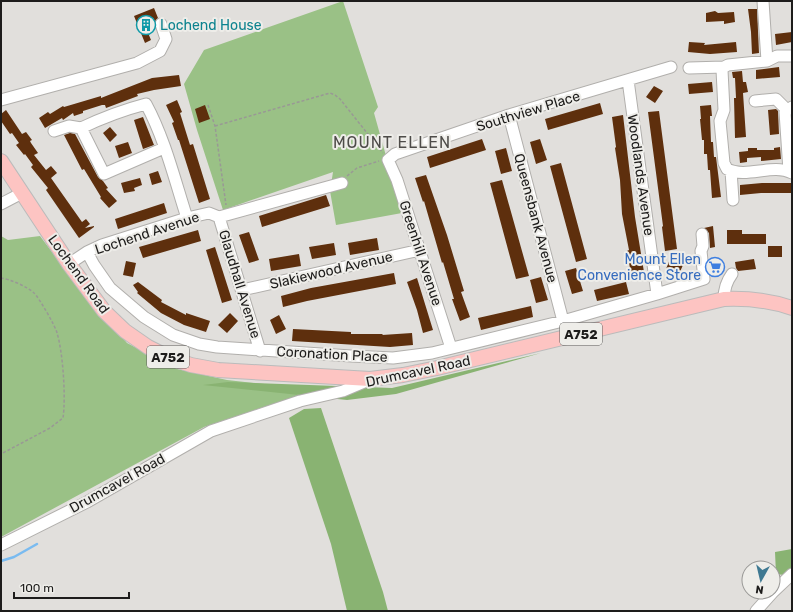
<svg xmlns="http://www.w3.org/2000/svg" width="793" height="612" font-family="Rubik,sans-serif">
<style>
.green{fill:#9ac186}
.forest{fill:#89b372}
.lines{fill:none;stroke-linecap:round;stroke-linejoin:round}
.stream{stroke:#7abbf0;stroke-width:2.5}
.building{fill:#5e2f0d}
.minor-casing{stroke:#b1afac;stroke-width:13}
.major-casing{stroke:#bbb;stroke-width:16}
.path{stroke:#999895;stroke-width:1.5;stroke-dasharray:3 2;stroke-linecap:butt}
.minor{stroke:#fff;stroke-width:11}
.major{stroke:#fdc4c2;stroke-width:14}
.labels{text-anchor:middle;stroke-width:4;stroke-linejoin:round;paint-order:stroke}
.shield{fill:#eeede9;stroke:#5c5b59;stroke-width:1}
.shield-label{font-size:13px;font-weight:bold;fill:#1d1c1b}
.culture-label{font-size:14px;fill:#0d838f;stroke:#eeede9;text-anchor:start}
.street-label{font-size:14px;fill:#1d1c1b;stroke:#eeede9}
.shop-label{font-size:14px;fill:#366cbe;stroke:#eeede9;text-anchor:end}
.quarter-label{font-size:16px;letter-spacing:1px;fill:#4e4c49;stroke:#eeede9}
</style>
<rect width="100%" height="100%" fill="#e1dfdc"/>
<path class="green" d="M343 1 378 107 374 113 402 213 336 225 330 191 333 172 223 210 197 130 184 84 204 50Z
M1 236 8 240 40 236 73 280 127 343 177 369 227 380 264 384 298 393 297 396 204 427 1 537Z"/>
<path class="forest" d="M541 353 396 394 347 400 203 385 228 382 392 388Z
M321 408 383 592 388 611H347L331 544 289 418 304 409Z
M792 549V576L776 574 775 552Z"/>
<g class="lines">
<path class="stream" d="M1 561 14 557 37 544"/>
</g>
<path class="building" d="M154 8 158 18 156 20 154 25 146 28 151 40 145 43 134 16Z
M748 9H757L759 53 752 54 751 32Z
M715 11 718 13 734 12 735 22 724 24V21L706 22V13Z
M792 32V42L776 45 775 34Z
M689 42 705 43 704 45 736 42 737 52 710 54 688 52Z
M779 67 780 77 756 79V70Z
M742 71 743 82H746L748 92 743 93 746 137 735 138 734 98H736L735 78H733L732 72Z
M179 75 181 86 154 90 137 94 138 96 106 108 105 105H102L83 111V113L74 116 73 113 63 120 62 118 45 128 39 118 48 112 50 114 63 106 64 107 101 96V98L152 78Z
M712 82 713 92 689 94 688 84Z
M654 86 663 91 655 103 646 97Z
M177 100 182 112 180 113 190 145 193 144 210 199 199 203 179 140H178L172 123 174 122 166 105Z
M600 103 603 114 548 130 545 119Z
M205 105 210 119 199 123 195 109Z
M711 105 712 116H710L711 142H713L714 157H716L721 197 712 198 710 170H708L707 154H704V140H702L700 119H701L700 106Z
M776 109 778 111 779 134 770 135 768 110Z
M6 110 22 134 26 132 32 140 30 141 31 143 38 153 34 155 46 170 51 166 57 173 51 178 82 222 86 219 90 224 85 228 94 226V227L79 238 46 190 48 188 31 167 33 165 25 154 24 155 16 145 19 143 12 133 10 134 1 121V114Z
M659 111 677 249 665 251 662 227 663 226 648 112Z
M623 115 635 217 644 272 631 274 627 251 629 250 622 214 620 180 615 148 616 147 612 117Z
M143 117 154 145 143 149 134 120Z
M110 127 117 135 110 142 103 133Z
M70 133 75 134 98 177 103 181 108 188 106 189 117 201 109 208 100 198 101 197 84 169 82 170 64 135Z
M482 139 486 150 430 168 427 157Z
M540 139 547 160 536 164 530 142Z
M128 142 132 153 119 158 115 146Z
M780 147 781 159 761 161V157L747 158V162L740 163 739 152 748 151V148H757V150H774V148Z
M506 148 512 171 501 174 495 151Z
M561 163 587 259 576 262 550 166Z
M158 171 162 182 152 185 149 174Z
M426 175 447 235 464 291 461 292 470 317 460 321 452 299H454L443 262 442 263 424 201 423 202 415 178Z
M140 178 142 185 134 188 135 191 124 193 121 183Z
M502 180 529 276 516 279 490 183Z
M762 183H792V193H761L740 195V185Z
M326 195 330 206 262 227 259 216Z
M164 203 167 213 118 229 115 219Z
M713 226 715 247 710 248 709 233 704 228Z
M198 230 201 241 143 258 139 247Z
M727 230H742V234H766V244H727Z
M249 232 259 260 249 263 239 235Z
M377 238 379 250 350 255 348 243Z
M334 243 336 255 312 259 309 247Z
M768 246H782V257H768Z
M215 247 232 300 222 303 206 250Z
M299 254 301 266 271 271 269 259Z
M670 259 683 265 679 274 666 269Z
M754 259 756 269 738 271 736 268 735 262Z
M717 260 719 273 710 274 709 261Z
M126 261 136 263 133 277 123 275Z
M576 268 583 291 572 294 565 271Z
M394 273 396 284 307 301 283 307 281 296 311 288Z
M541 277 548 300 536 303 530 280Z
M417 278 433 330 423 333 417 310 407 282Z
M138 282 162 300 161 302 186 315V313L210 321 206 332 184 325 161 313 137 293 138 292 133 285Z
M626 282 629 294 597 301 594 290Z
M531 306 533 317 481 330 478 318Z
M230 313 238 321 227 333 218 325Z
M279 315 286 329 276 334 270 320Z
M293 329 351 332V334H383L382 335 412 333 413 345 390 347 292 341Z"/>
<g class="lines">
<g class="minor-casing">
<path id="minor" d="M763 1 767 61
M792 56H777L767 61 728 65 724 67 722 70 724 110 720 121 724 163 727 169C747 179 772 163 792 173
M689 68 724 67
M628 80 657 294
M1 100 137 63 160 51 166 39 161 24
M755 101 776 99 787 110
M509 115 563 321
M54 131 69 126 81 128
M164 148 104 174 81 128C102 118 123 110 146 104 165 139 175 181 187 218
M731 171 733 200
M789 171 785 112 792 107
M1 204 22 193
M219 217 260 351
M87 252 94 265 110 288 144 317 173 335 199 344 217 347 351 356 393 358 432 353 563 321 657 294 704 279 701 251 703 246 702 234
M69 264 87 252 102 245 187 218 209 213 219 217 342 183
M242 290 420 250
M724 299C724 289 726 282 732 274
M451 348 397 180 388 160 395 154 509 115 671 67
M1 545 87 502 211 431 300 401 343 391 369 380
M773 592 792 574
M756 611 773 592"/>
</g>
<g class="major-casing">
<path id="major" d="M1 161 69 264 104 311 125 331 148 347 170 358 191 365 218 370 370 379 403 375 437 368 724 299C748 298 769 300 792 308"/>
</g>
<path class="path" d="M208 105 215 126 226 205
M215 126 330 93 335 95 340 99 383 153
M347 176 357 168 379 161
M1 278C10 279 28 287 34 293 38 296 56 327 57 333 63 352 66 398 63 418L50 428 1 454"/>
<use href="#minor" class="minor"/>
<use href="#major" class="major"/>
</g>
<defs>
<g id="building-ring" transform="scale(1)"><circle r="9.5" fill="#eeede9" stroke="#0f9aa8" stroke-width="1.5"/><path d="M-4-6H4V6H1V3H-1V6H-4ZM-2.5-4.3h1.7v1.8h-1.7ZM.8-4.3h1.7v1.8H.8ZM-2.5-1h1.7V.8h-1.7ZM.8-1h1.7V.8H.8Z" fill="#0f9aa8"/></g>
<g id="supermarket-ring" transform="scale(1)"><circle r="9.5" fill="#eeede9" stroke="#3f7fe0" stroke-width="1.5"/><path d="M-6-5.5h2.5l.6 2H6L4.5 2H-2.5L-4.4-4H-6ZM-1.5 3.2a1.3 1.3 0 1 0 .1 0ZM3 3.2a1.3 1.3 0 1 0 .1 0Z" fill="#3f7fe0"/></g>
</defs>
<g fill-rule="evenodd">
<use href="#building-ring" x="146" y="25"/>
<use href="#supermarket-ring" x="715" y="267"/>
</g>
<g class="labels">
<g class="shield">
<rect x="560" y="323" width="42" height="22" rx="3"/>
<rect x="147" y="346" width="42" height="22" rx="3"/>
</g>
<g class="shield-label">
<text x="581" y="339">A752</text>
<text x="168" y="362">A752</text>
</g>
<g class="culture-label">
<text x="160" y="30">Lochend House</text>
</g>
<g class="street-label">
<text transform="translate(528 111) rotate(-17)" y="5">Southview Place</text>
<text transform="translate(641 175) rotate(82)" y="5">Woodlands Avenue</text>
<text transform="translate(536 218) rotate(75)" y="5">Queensbank Avenue</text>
<text transform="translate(147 233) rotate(-18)" y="5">Lochend Avenue</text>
<text transform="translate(421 253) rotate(72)" y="5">Greenhill Avenue</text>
<text transform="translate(331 270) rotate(-13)" y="5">Slakiewood Avenue</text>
<text transform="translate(79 274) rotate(54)" y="5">Lochend Road</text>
<text transform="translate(240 284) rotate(73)" y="5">Glaudhall Avenue</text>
<text transform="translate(332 354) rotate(3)" y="5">Coronation Place</text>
<text transform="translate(418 371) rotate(-12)" y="5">Drumcavel Road</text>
<text transform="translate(117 483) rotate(-29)" y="5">Drumcavel Road</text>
</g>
<g class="shop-label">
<text x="701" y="264">Mount Ellen<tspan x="701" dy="16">Convenience Store</tspan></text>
</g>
<g class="quarter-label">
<text x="392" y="148">MOUNT ELLEN</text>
</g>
</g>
<rect width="793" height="612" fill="none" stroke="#1d1c1b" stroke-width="4"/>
<g transform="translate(761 580) rotate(188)"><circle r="19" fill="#eeede9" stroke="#9a9997"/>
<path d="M0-3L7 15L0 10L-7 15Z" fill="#3f7992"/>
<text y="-6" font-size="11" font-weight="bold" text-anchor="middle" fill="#1d1c1b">N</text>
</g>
<path d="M14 592v6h115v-6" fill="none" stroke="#1d1c1b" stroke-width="2"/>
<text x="20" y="592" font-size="12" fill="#1d1c1b" stroke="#eeede9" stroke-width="3" paint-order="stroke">100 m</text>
</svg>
